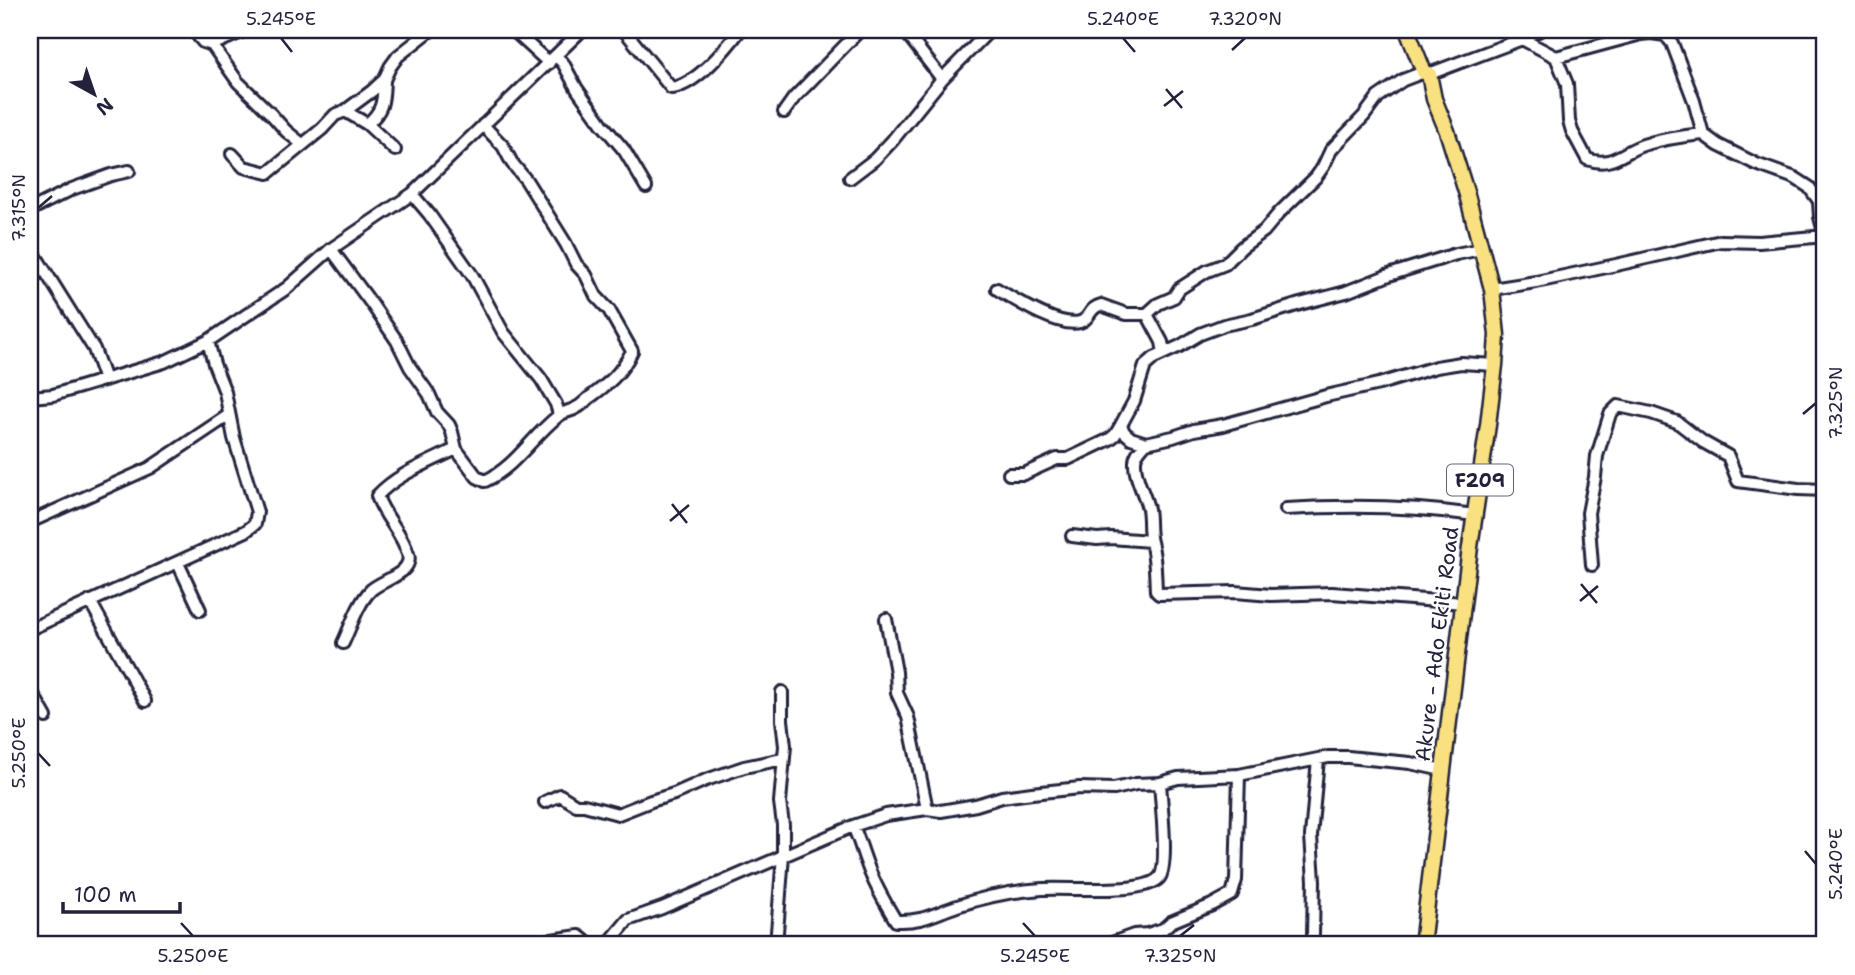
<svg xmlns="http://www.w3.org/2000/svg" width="1855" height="975" font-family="'Shantell Sans',sans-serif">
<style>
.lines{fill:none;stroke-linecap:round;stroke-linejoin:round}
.minor-casing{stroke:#22223b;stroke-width:16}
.major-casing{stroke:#22223b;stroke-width:19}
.minor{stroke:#fff;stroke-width:10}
.major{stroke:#f9e181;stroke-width:14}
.ticks{fill:none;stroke:#22223b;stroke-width:2.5}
.labels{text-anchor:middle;stroke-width:5;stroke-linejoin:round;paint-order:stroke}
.shield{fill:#fff;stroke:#646476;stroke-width:2}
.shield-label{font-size:19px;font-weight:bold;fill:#22223b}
.street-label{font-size:21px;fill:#22223b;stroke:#fff}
.neatline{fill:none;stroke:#22223b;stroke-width:2.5}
.ticks-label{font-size:18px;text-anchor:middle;fill:#22223b}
</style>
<rect width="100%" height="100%" fill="#fff"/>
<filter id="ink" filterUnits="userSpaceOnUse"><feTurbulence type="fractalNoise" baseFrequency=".0143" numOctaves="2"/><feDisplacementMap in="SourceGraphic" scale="14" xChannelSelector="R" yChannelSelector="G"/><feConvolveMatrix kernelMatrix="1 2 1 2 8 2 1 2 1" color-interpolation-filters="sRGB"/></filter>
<g filter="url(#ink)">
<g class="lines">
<g class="minor-casing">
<path id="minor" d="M193 30 203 42 212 45 246 30
M513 30 549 63
M624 30 671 88C694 87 727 48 740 30
M904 30 942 79
M1522 39 1556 57 1567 84 1569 121 1572 131 1587 159C1612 168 1622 152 1643 145 1662 139 1683 136 1703 134
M212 45 238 82 271 114 286 131 302 144
M556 56 563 63 577 89 602 124 624 150 646 187
M1556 57 1641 34 1651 33 1665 35 1672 43 1694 101 1703 134 1718 145 1756 164 1795 178 1809 187 1819 201 1820 217 1825 236
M1429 74 1522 39 1540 30
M345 111 367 124 395 150
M784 112 794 98 860 30
M367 124C384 110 383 100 384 80
M232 154 244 167 268 173 322 129 335 115 345 111 372 91 384 80 390 67 398 56 431 30
M850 178 875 159 892 141 942 79 990 30
M412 194 429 214 472 275 503 332 541 379 556 404 559 414
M30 210 72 189 111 175 129 171
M30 247 94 349 105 380
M331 249 371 303 397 341 410 367 429 394 437 412 449 425 452 432 456 449 477 477 485 481C515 467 532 437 557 417 563 411 570 412 576 408 581 406 585 401 589 398 608 384 621 374 632 351L609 310 596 296 586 275 576 264 566 244 526 180 512 163 503 146 483 125
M1481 249 1456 254 1389 275 1346 292 1300 304 1252 319 1224 325 1200 334 1180 346 1154 358 1145 366 1134 401 1121 425 1124 432 1131 438 1146 443 1173 437 1194 430 1223 425 1326 396 1379 384 1436 367 1461 363 1495 365
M997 289C1015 300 1059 328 1080 322 1091 319 1088 308 1101 305L1126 314H1147L1162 342 1164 353
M1492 289 1536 282 1616 265 1721 241 1759 242 1825 236
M1147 314 1158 304 1174 297 1179 289 1207 271 1225 264 1242 247 1264 231 1279 213 1316 177 1323 167 1331 150 1364 116 1378 97 1403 80 1424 72
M30 397 53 395 164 362 208 341 245 316 287 288 331 249 412 194 582 30
M1146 443C1142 448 1135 454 1135 461 1134 478 1145 494 1148 509 1150 520 1148 532 1151 542 1156 560 1155 573 1156 591L1159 594 1235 592 1271 595 1332 593 1464 603
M1009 474H1024L1057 459H1068L1110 439 1115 435 1121 425
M1286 509C1349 505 1412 506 1475 515
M30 522 150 468 229 415
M1072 536 1097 539 1111 538 1150 541
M178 563 200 610
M1592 565 1588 513 1595 477 1597 456 1610 414 1618 406 1651 413 1677 422 1703 442 1728 456 1738 481 1798 489 1825 490
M90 601 145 701
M886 619 896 672 897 693 908 717 927 809
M30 629 246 531 255 524 257 512 234 438 225 392 214 364 208 341
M343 643C351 626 358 603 371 590 382 580 414 573 408 554 402 532 384 517 377 496 397 474 430 462 456 449
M30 689 46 717
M545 802 560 795 576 805H584L618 814 651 801 674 794 706 780 744 767 783 759
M853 826C859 839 862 851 867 864 874 884 885 903 896 921 923 922 933 914 957 906 984 897 1014 891 1042 889 1067 887 1143 895 1159 878 1169 868 1161 800 1160 783
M1313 935 1314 881 1311 836 1318 759
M517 945 579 936 590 945
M603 945 608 944 628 920 662 908 853 826 886 815 927 809 941 811 976 805 1002 797 1032 793 1080 788 1114 789 1136 784 1160 783 1178 778 1239 775 1328 757H1348L1410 763 1443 770
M777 945V932L783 855V825L780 802 785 746 782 720V692
M1106 945 1134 935 1148 934 1163 929 1171 922 1212 905 1232 894 1236 880 1239 775"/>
</g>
<g class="major-casing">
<path id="major" d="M1407 30 1424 72 1429 74 1434 99 1447 131 1467 195 1492 289 1497 335 1495 365 1488 425 1470 547 1422 945"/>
</g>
<use href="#minor" class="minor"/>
<use href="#major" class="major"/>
</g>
</g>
<path class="ticks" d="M281 38 292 52M1123 38 1135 52M1232 50 1245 38M1166 89 1182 108M1164 106 1183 91M38 208 52 196M1803 414 1816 403M672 504 687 523M670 521 689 505M1581 584 1597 603M1580 601 1598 586M38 753 50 766M1805 851 1816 864M181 923 193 936M1023 923 1035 936M1180 936 1194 925"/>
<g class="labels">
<rect class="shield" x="1447" y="464.5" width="66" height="31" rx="5"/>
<g class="shield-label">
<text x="1480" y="487">F209</text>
</g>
<g class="street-label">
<text transform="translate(1437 644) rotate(-83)" y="7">Akure - Ado Ekiti Road</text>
</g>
</g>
<rect width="1855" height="975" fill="none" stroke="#fff" stroke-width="77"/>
<g transform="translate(94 94) rotate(140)" stroke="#ffffff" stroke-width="5" paint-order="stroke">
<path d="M0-5L12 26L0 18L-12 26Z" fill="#22223b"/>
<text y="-10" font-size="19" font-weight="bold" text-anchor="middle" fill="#22223b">N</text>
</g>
<path d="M63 902v10h117v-10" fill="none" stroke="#22223b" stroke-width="3.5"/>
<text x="74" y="902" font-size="21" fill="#22223b" stroke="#ffffff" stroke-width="5" paint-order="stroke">100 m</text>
<rect x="38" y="38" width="1778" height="898" class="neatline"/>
<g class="ticks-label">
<text x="281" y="25">5.245°E</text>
<text x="1123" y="25">5.240°E</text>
<text x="1245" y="25">7.320°N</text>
<text transform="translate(19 208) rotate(-90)" y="6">7.315°N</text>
<text transform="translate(1836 403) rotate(-90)" y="6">7.325°N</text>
<text transform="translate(19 753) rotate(-90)" y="6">5.250°E</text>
<text transform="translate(1836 864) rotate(-90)" y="6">5.240°E</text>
<text x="193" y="962">5.250°E</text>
<text x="1035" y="962">5.245°E</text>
<text x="1180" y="962">7.325°N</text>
</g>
</svg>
